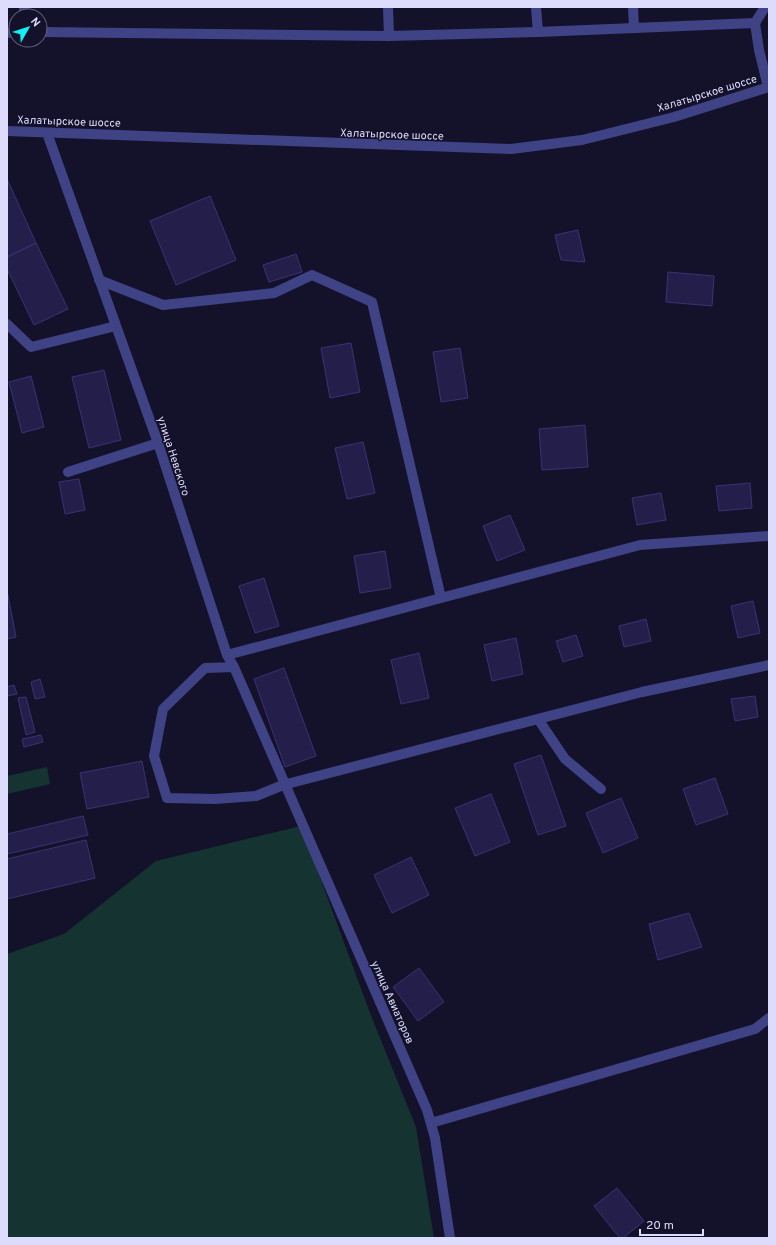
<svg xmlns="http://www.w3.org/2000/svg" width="776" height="1245" font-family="Overpass,sans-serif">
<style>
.green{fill:#153330}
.building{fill:#241f4a;stroke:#393274}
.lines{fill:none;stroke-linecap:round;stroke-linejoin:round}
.minor{stroke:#3f4386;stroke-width:10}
.labels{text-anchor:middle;stroke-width:3;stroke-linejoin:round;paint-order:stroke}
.street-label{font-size:11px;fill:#dddcfd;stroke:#14122a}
</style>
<rect width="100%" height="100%" fill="#14122a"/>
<path class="green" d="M47 767 50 784 7 794V776Z
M301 826 370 1013 416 1127 434 1238H7V954L64 934 156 861Z"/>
<path class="building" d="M7 179 36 243 7 257Z
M210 196 236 260 176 285 150 221Z
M578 230 585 262 561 260 555 235Z
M36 243 68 309 34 325 7 269V257Z
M296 254 302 272 269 282 263 265Z
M668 272 714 276 712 306 666 302Z
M351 343 360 392 330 398 321 348Z
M460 348 468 398 441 402 433 352Z
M104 370 121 440 89 448 72 377Z
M31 376 44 427 22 433 9 382Z
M585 425 588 467 542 470 539 429Z
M363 442 375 493 347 499 335 448Z
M79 479 85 510 65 514 59 482Z
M750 483 752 508 719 511 716 486Z
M661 493 666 520 637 525 632 498Z
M510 515 525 550 497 561 483 526Z
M385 551 391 588 360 593 354 556Z
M264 578 279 626 255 633 239 586Z
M7 590 16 637 7 639Z
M753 601 760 633 738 638 731 606Z
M646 619 651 641 624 647 619 626Z
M576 635 583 656 563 662 556 641Z
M516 638 523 674 492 681 484 645Z
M419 653 429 698 401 704 391 660Z
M284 668 316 756 285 767 254 679Z
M40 679 45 697 35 699 31 682Z
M14 685 17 694 7 696V687Z
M755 696 758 717 735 721 731 699Z
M26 697 35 732 26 735 18 698Z
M41 735 43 742 24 747 22 739Z
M541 755 566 826 538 835 514 764Z
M142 761 149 797 87 809 80 773Z
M715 778 728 814 696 825 683 789Z
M491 794 510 842 475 856 455 808Z
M621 798 638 838 603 853 586 813Z
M83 816 88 835 7 854V834Z
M86 840 95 878 7 899V859Z
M411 857 429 895 392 913 374 875Z
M689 913 702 947 658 960 649 924Z
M419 968 444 1002 418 1021 393 987Z
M617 1188 644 1221 623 1238H620L594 1206Z"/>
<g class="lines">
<path class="minor" d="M388 7 389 36
M536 7 538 32
M633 7 634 28
M24 16V7
M755 23 759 50 768 87
M40 32 389 36 538 32 755 23 765 7
M7 33 16 32
M7 131 511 149 582 140 674 117 769 87
M47 133 158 443 227 655 234 667 427 1110 435 1138 450 1238
M99 280 163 305 274 293 312 275 372 302 441 598
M7 324 31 347 116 326
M68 472 158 443
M227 655 640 545 769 536
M234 667 205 668 163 709 154 756 167 798 215 799 256 796 283 785 642 692 769 665
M538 719 565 759 601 789
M431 1123 755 1029 769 1018"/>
</g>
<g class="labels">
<g class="street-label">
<text transform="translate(707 93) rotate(-17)" y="4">Халатырское шоссе</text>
<text transform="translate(69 121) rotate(2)" y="4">Халатырское шоссе</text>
<text transform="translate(392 134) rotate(2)" y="4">Халатырское шоссе</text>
<text transform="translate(174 456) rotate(72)" y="4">улица Невского</text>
<text transform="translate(393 1002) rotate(66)" y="4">улица Авиаторов</text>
</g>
</g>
<rect width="776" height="1245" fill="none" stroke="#dddcfd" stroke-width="16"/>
<g transform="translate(28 28) rotate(51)"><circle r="19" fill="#14122a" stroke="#64637e"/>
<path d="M0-3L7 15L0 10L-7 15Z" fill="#11f2f4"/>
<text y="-6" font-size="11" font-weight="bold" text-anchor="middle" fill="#dddcfd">N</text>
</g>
<path d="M640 1229v6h63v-6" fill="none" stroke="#dddcfd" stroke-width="2"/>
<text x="646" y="1229" font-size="12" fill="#dddcfd" stroke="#14122a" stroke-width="3" paint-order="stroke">20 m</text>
</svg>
